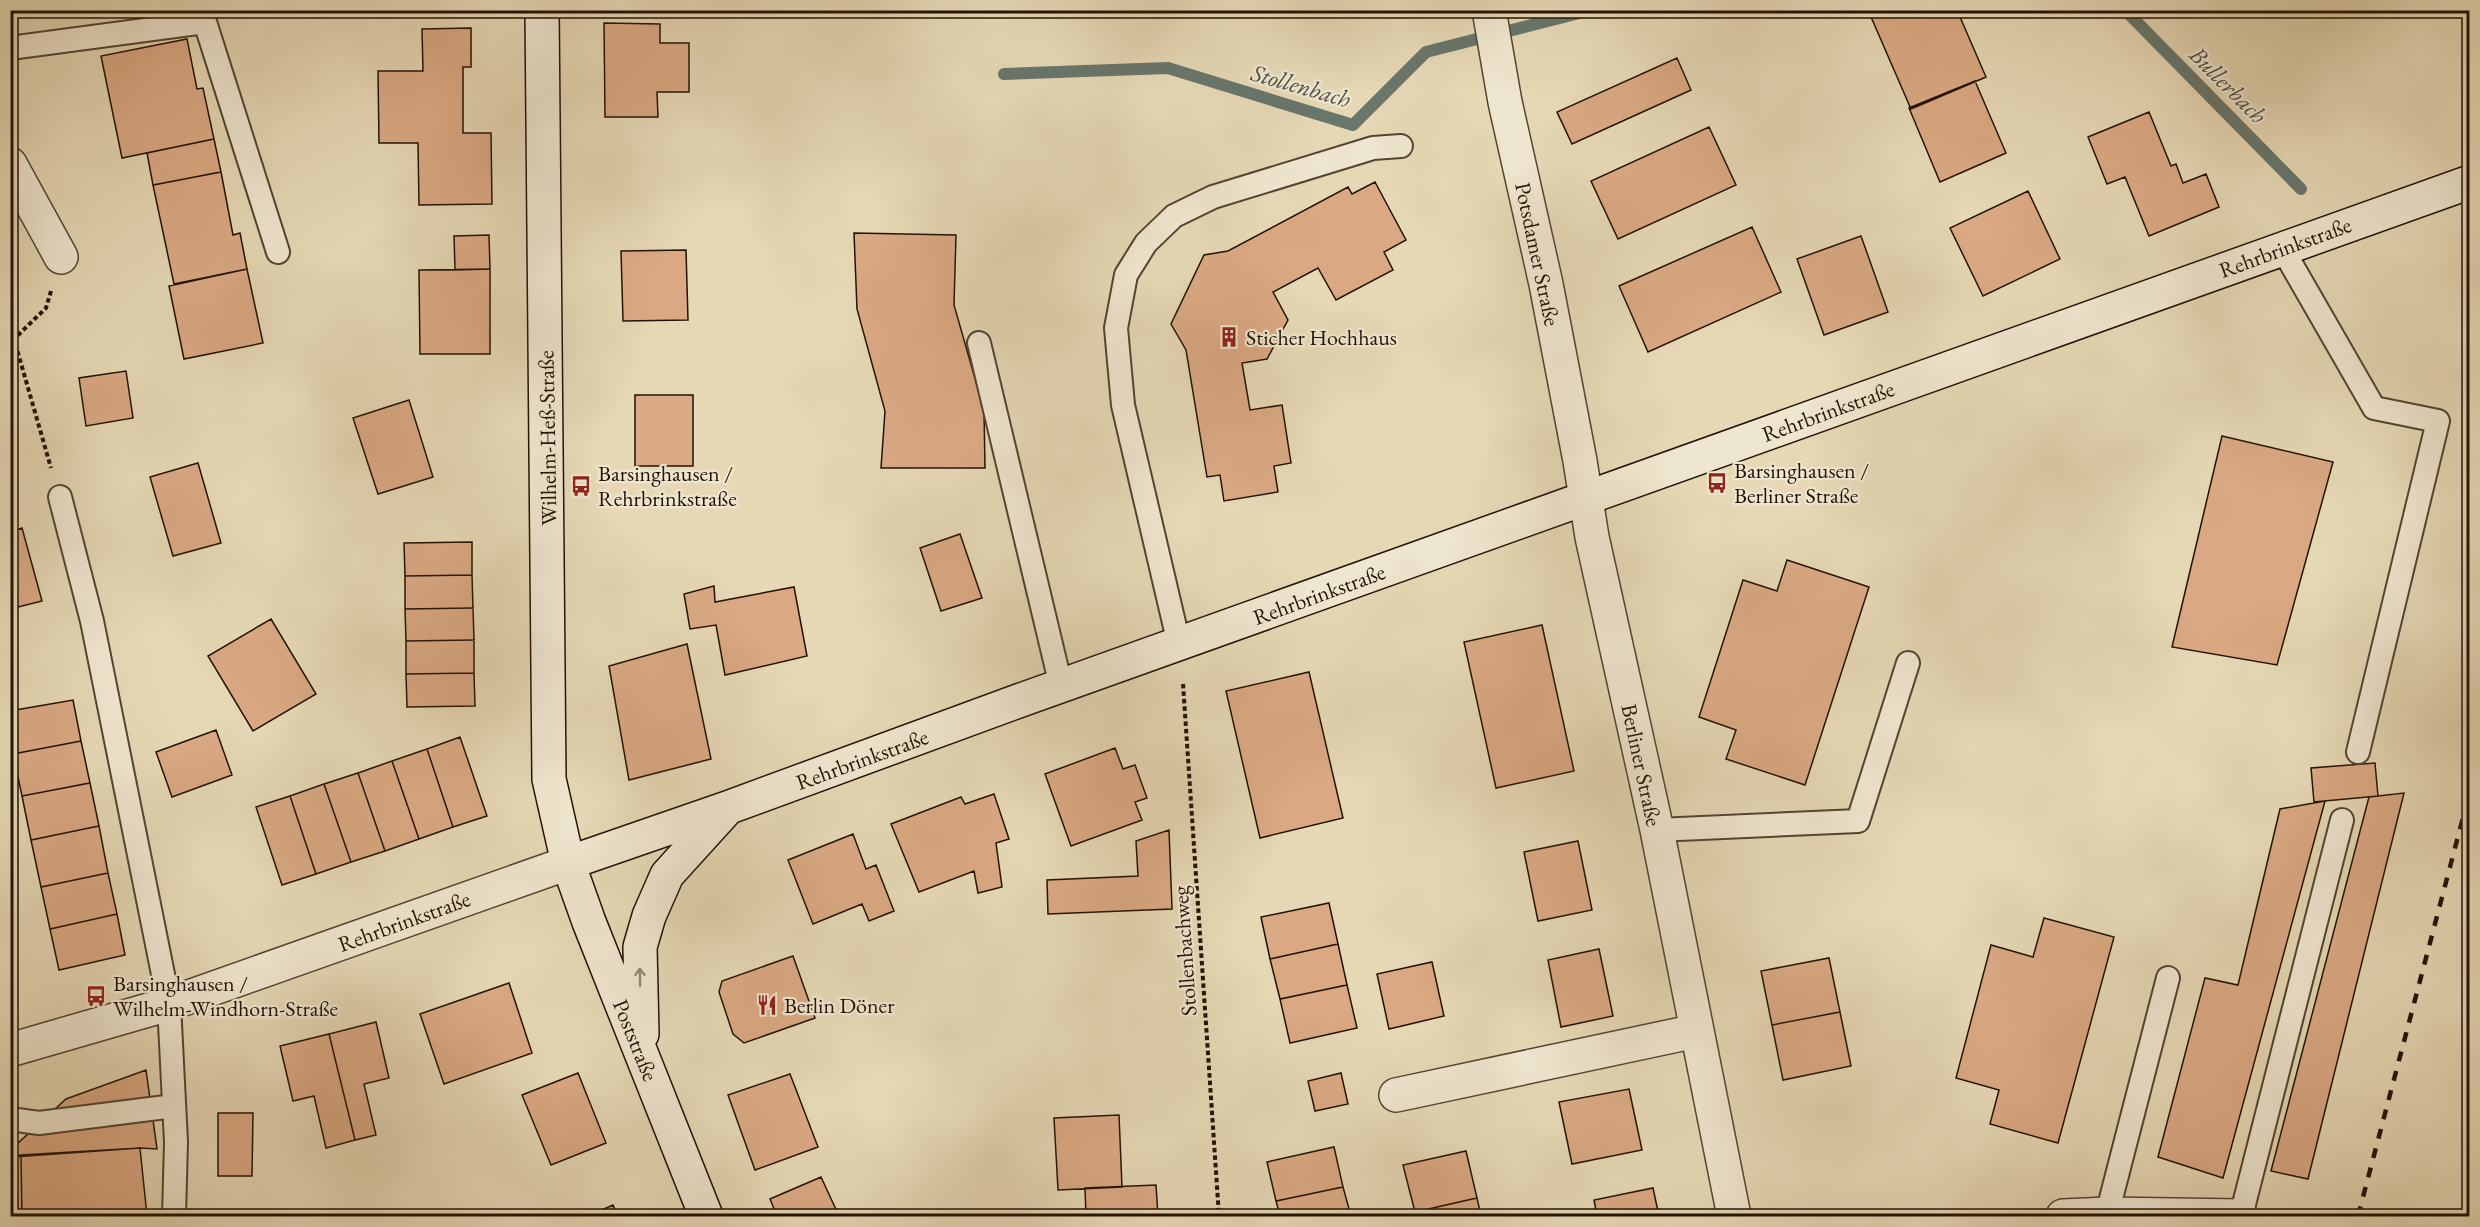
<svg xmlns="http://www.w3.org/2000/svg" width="2480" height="1227" font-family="'EB Garamond',serif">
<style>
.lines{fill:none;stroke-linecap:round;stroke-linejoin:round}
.stream{stroke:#68766c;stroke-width:12}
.building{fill:#daa983;stroke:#221205;stroke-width:1.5}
.lane-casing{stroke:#534431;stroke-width:26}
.street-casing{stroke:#534431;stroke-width:36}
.secondary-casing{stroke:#221205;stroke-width:36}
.path{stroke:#221205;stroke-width:4;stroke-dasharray:4.5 3;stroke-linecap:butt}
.lane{stroke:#efe6cf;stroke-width:22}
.street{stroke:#efe6cf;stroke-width:33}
.secondary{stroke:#efe6cf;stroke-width:33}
.rail{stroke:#221205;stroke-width:4.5;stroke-dasharray:10 10;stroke-linecap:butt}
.oneway{stroke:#938774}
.labels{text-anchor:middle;stroke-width:4.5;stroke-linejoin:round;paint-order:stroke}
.street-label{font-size:22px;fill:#221205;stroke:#efe6cf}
.poi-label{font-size:22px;fill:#221205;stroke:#efe6cf;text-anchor:start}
.water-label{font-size:24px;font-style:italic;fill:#4b4c41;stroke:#efe6cf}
</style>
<rect width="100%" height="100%" fill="#e6d8b5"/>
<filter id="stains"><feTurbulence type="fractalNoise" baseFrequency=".00333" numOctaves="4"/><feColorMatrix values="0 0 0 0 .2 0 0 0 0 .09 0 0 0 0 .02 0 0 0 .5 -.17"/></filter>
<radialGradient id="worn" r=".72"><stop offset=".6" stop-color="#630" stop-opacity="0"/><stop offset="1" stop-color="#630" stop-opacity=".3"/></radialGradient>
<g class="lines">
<path class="stream" d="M2125 10 2301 189
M1004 74 1168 68 1353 125 1426 52 1591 10"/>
</g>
<path class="building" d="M1868 10H1957L1986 77 1911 109Z
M604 23 660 24V43H689V92H657L658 117H605Z
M471 28V67H463V133H491L492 204 419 205 418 143H379L378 71H423L422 29Z
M187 39 197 89 203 88 214 139 122 158 101 56Z
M1677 58 1691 90 1572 144 1557 112Z
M1975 81 2006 153 1940 182 1909 108Z
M2149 112 2171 166 2176 164 2183 183 2206 174 2219 207 2149 236 2125 177 2107 184 2088 137Z
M1709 127 1736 185 1618 239 1591 181Z
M214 139 221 172 153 185 147 153Z
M221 172 233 235 240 233 247 269 174 284 153 185Z
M1375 182 1406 240 1384 252 1393 270 1336 300 1318 268 1273 292 1288 320 1267 359 1242 363 1250 410 1282 405 1291 463 1274 466 1278 492 1224 501 1220 475 1207 477 1186 350 1171 324 1204 255 1228 251 1348 187 1352 194Z
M2028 191 2060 259 1983 296 1950 228Z
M1752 227 1781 292 1648 352 1619 286Z
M854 233 956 235 954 305 984 410 985 468H881L885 411 857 309Z
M489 235 490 269 455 270 454 236Z
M1861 236 1888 312 1824 335 1797 259Z
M686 250 688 320 623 321 621 251Z
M247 269 263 343 184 359 169 286Z
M490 269V354H420L419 270Z
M126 371 133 418 86 426 79 378Z
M635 395H693V466H635Z
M409 400 433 477 378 494 353 418Z
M2222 436 2333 462 2277 665 2172 647Z
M198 463 221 543 173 556 150 477Z
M10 474 16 501 10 502Z
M22 528 42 601 10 609V532Z
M960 534 982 598 941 611 920 548Z
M472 542V575L405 576 404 543Z
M1787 560 1869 587 1805 785 1726 759 1736 730 1699 717 1743 580 1777 591Z
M472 575 473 608 405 609V576Z
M714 586 715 602 794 587 807 656 725 675 716 625 690 629 684 594Z
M473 608 474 640 406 641 405 609Z
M271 619 316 694 253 731 208 656Z
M1542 625 1574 771 1496 788 1464 642Z
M474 640V673L406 674V641Z
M687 644 711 759 629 780 609 666Z
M1309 672 1343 818 1260 838 1226 691Z
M474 673 475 706 407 707 406 674Z
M73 700 81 741 13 754 10 742V711Z
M216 730 232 775 172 797 156 752Z
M460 737 487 816 453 827 427 749Z
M81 741 90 783 22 796 13 754Z
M1115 748 1123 769 1135 765 1147 798 1135 802 1142 820 1071 846 1045 774Z
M427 749 453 827 419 839 392 761Z
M392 761 419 839 385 851 358 773Z
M2375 763 2378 796 2314 802 2311 768Z
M358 773 385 851 351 862 324 784Z
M90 783 99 826 31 840 22 796Z
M324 784 351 862 316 874 290 796Z
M2404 793 2308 1179 2271 1171 2369 797Z
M994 794 1009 839 996 843 1002 887 978 893 974 871 919 892 891 824 961 797 965 804Z
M290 796 316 874 282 885 256 807Z
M2325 801 2223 1178 2158 1157 2205 978 2238 985 2280 809Z
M99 826 108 873 41 887 31 840Z
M1169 830 1172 909 1048 914 1047 880 1138 876 1136 841Z
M853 834 866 869 876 865 894 911 869 921 862 904 813 924 788 860Z
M1578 841 1592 910 1538 921 1524 852Z
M108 873 117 914 50 929 41 887Z
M1329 903 1338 944 1270 959 1261 917Z
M117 914 125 955 59 970 50 929Z
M2044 918 2114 937 2058 1143 1990 1124 1999 1090 1956 1078 1991 945 2033 957Z
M1338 944 1347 985 1280 999 1270 959Z
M1599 949 1613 1016 1561 1027 1548 960Z
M793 956 815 1018 744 1043 733 1034 719 992 722 981Z
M1829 958 1840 1012 1772 1025 1761 971Z
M1432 962 1444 1016 1389 1029 1377 974Z
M509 983 532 1053 444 1084 420 1014Z
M1347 985 1357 1028 1290 1043 1280 999Z
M1840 1012 1851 1066 1783 1080 1772 1025Z
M376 1022 389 1078 364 1084 376 1135 355 1140 329 1034Z
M329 1034 355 1140 326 1148 314 1096 293 1101 280 1046Z
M146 1070 157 1149 140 1148 14 1157 16 1145 66 1099Z
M578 1073 606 1143 551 1165 522 1095Z
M1341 1073 1348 1104 1315 1111 1308 1081Z
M790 1074 818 1147 755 1170 728 1095Z
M1629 1089 1642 1150 1572 1164 1559 1102Z
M218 1113H253L252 1176H218Z
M1119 1115 1122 1187 1058 1190 1054 1118Z
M1334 1147 1343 1187 1276 1201 1267 1162Z
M140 1148 147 1216H22L21 1155Z
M1466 1151 1477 1198 1415 1212 1403 1165Z
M21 1155 22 1216H10V1156Z
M821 1177 839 1216H777L770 1199Z
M1156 1185 1158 1216H1086L1085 1188Z
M1343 1187 1351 1216H1280L1276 1201Z
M1653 1188 1659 1216H1597L1594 1200Z
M1477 1198 1481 1216H1416L1415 1212Z
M613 1205 618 1216H588Z"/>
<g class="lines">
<g class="lane-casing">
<path id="lane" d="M10 48 205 22 278 252
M2282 248 2374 408 2438 421 2358 752
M979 343 1061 686
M60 497 92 621 169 1004 176 1142 174 1216
M1179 644 1123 405 1116 328 1126 275 1146 243 1174 216 1213 197 1373 148 1401 146
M1657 830 1858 821 1908 663
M10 1119 39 1123 174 1106
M2107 1214 2168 978
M2241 1216 2342 820"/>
</g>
<g class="street-casing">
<path id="street" d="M1489 10 1505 102 1546 284 1580 461 1592 537 1657 830 1734 1216
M10 164 61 257
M10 1050 169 1004 568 863
M1396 1095 1696 1031
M2063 1216 2107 1214 2241 1216"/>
</g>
<g class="secondary-casing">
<path id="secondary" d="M542 10 549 779 568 863 589 922 706 1216
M568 863 727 808 1021 700 2470 182
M642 1034 640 947 649 916 667 875 726 810"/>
</g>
<path class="path" d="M51 291 46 308 14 339 51 468
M1183 684 1219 1216"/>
<use href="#lane" class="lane"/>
<use href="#street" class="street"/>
<use href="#secondary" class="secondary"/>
<path class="rail" d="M2358 1216 2470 791"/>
</g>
<defs><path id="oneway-shaft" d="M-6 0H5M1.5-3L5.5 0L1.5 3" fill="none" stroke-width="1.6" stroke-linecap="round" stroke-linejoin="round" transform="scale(1.5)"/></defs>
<use class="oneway" href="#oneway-shaft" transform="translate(640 977) rotate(-91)"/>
<defs>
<g id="building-bare" transform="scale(1.62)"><path d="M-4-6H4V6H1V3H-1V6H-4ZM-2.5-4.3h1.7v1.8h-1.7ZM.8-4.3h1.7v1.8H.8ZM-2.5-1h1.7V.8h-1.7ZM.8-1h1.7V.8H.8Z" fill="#8f2418" stroke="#efe6cf" stroke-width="2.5" paint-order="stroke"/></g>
<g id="bus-bare" transform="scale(1.62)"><path d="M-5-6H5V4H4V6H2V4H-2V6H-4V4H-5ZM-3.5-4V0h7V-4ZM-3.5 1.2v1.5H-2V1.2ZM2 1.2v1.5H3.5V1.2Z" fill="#8f2418" stroke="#efe6cf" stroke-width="2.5" paint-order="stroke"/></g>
<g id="restaurant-bare" transform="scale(1.62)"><path d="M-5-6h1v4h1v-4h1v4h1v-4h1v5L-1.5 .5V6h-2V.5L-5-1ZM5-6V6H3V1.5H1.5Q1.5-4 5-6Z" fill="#8f2418" stroke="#efe6cf" stroke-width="2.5" paint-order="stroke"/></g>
</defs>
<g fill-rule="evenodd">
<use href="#building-bare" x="1229" y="337"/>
<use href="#bus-bare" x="1717" y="483"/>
<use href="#bus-bare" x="581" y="486"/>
<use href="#bus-bare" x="96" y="996"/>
<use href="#restaurant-bare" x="767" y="1005"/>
</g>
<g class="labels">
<g class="street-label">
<text transform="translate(2285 247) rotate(-20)" y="8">Rehrbrinkstraße</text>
<text transform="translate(1538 254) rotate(78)" y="8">Potsdamer Straße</text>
<text transform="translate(1828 411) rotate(-20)" y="8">Rehrbrinkstraße</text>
<text transform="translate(547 438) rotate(-91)" y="8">Wilhelm-Heß-Straße</text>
<text transform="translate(1319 594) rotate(-20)" y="8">Rehrbrinkstraße</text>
<text transform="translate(862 759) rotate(-20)" y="8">Rehrbrinkstraße</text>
<text transform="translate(1642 765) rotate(78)" y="8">Berliner Straße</text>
<text transform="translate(404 921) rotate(-20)" y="8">Rehrbrinkstraße</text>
<text transform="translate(1184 951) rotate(-94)" y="8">Stollenbachweg</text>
<text transform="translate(636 1040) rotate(68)" y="8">Poststraße</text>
</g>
<g class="poi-label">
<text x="1246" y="345">Sticher Hochhaus</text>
<text x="1734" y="478">Barsinghausen /<tspan x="1734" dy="25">Berliner Straße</tspan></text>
<text x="598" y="481">Barsinghausen /<tspan x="598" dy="25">Rehrbrinkstraße</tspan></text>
<text x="113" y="991">Barsinghausen /<tspan x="113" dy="25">Wilhelm-Windhorn-Straße</tspan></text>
<text x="784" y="1013">Berlin Döner</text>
</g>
<g class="water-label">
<text transform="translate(2228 85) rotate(45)" y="8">Bullerbach</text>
<text transform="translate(1301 86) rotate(16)" y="8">Stollenbach</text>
</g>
</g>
<rect width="2480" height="1227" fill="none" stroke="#e6d8b5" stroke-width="36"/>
<rect x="12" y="12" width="2456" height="1203" fill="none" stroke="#221205" stroke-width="3"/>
<rect x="18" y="18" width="2444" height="1191" fill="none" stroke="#221205" stroke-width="1.5"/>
<rect width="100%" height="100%" filter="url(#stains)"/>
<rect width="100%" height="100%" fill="url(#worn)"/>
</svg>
